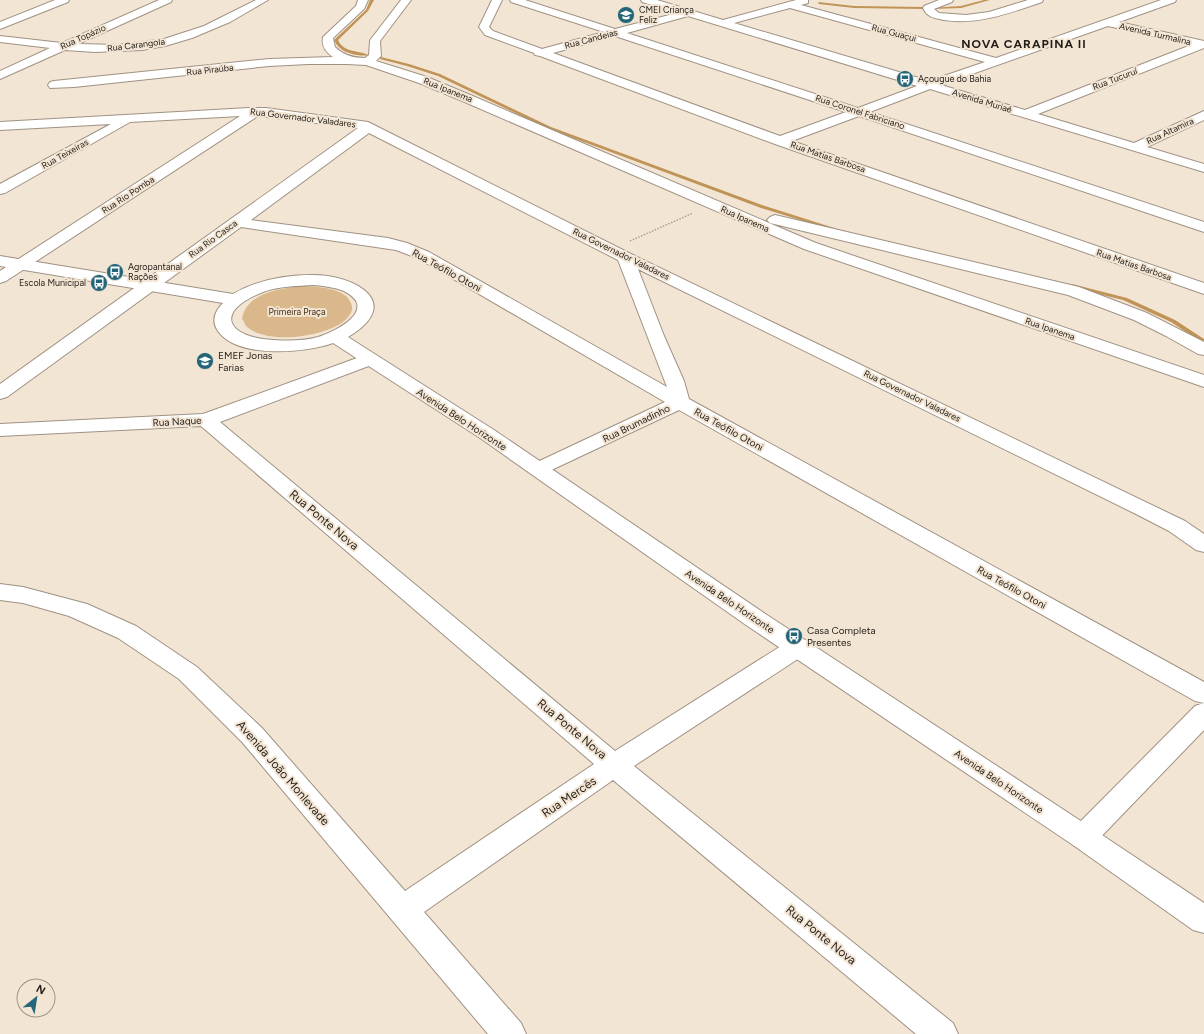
<svg xmlns="http://www.w3.org/2000/svg" width="1204" height="1034" font-family="Figtree,sans-serif">
<style>
.green{fill:#dab88c}
.lines{fill:none;stroke-linecap:round;stroke-linejoin:round}
.stream{fill:#c09357;fill-rule:evenodd}
.minor-casing{stroke:#9f9283;stroke-width:2}
.tertiary-casing{stroke:#9f9283;stroke-width:2}
.path{stroke:#a99e91;stroke-width:1.5;stroke-dasharray:1.5 1.5;stroke-linecap:butt}
.minor{fill:#fff;fill-rule:evenodd}
.tertiary{fill:#fff;fill-rule:evenodd}
.labels{text-anchor:middle;stroke-width:4;stroke-linejoin:round;paint-order:stroke}
.far-poi-label{font-size:9px;fill:#221d17;stroke:#f3e5d4;text-anchor:start}
.far-street-label{font-size:9px;fill:#221d17;stroke:#f3e5d4}
.far-park-label{font-size:9px;fill:#422e13;stroke:#f3e5d4}
.street-label{font-size:10px;fill:#221d17;stroke:#f3e5d4}
.poi-label{font-size:10px;fill:#221d17;stroke:#f3e5d4;text-anchor:start}
.far-district-label{font-size:12px;font-weight:bold;letter-spacing:1px;fill:#221d17;stroke:#f3e5d4}
.near-street-label{font-size:12px;fill:#221d17;stroke:#f3e5d4}
</style>
<rect width="100%" height="100%" fill="#f3e5d4"/>
<path class="green" d="M305 286C319 287 350 288 352 307 353 312 348 318 343 322 322 337 268 345 247 327 245 325 244 321 242 319 246 292 283 288 305 286Z"/>
<g class="lines">
<path class="stream" d="M370 0H374L368 11 338 40C344 53 358 50 369 55 362 57 346 54 340 48 337 46 336 43 334 40L366 10Z
M984 0H990L961 8 932 9 930 8 961 6Z
M818 2 854 6 924 7 926 8 924 9 854 8 819 4Z
M381 57 409 64 440 74 551 127 765 206 850 233 846 234 761 208 549 129 438 76 407 66 380 59Z
M1072 284 1127 298 1175 320 1204 339V344L1171 322 1123 300 1070 287 1069 286Z"/>
<g class="minor-casing">
<path id="minor" d="M159 0H172L171 2 78 44 118 45 164 39 204 26 256 0H268L230 22 192 38 165 46 142 50 95 52 65 50 0 79V71L50 48 0 42V36L62 43Z
M358 0H368L364 9 333 38 335 47C343 55 353 58 365 58L369 55 370 41 371 39 401 0H411L380 41 381 56 376 61 427 77 468 94 816 243 1204 375V387L804 249 460 100 419 83 366 65 347 64H308L269 66 74 87 50 88 48 85 50 82 54 81 269 59 333 57C326 52 321 46 323 37L356 6Z
M492 0H502L489 27 493 31 542 49 604 32 511 2 510 0H525L615 29 677 13 642 2 641 0H657L723 20 796 0H808V3L801 5 996 58 1161 0H1176L1175 2 1119 22 1204 41V48L1038 114 1134 143 1204 111V120L1147 147 1204 164V172L930 89 870 112 1204 222V232L859 116 792 141 1204 283V294L775 144 540 56 535 55 534 53 485 35 479 27ZM790 8 985 62 929 81 734 23ZM688 16 917 86 858 108 627 33ZM1108 26 1191 45 1025 110 941 85ZM615 36 846 112 780 136 553 53Z
M939 0H953L952 2 934 9 939 13 966 15 989 12 1028 0H1043L1042 2C1010 13 978 25 944 20 934 18 927 17 923 8L924 6Z
M249 108H266L368 122 631 254 1185 521 1204 534V552L1196 550 1169 531 1136 514 638 269 664 336 684 381 689 399 1204 682V703L1195 701 679 410 545 473 538 475 531 473 528 469 531 465 665 402 417 258 396 250 241 227 7 397 0 399V384L358 128 258 116 6 281 0 283V271L240 116 130 122 5 193 0 194V184L111 124 0 130V122ZM369 133 618 260 667 387 429 252 407 243 388 238 251 220Z
M775 215 1079 287 1147 313 1204 342V355L1198 354 1166 336 1134 320 1068 295 770 223 767 220 770 217Z
M368 354 374 356 377 360 374 364 220 422 615 751 789 641 798 638 807 641 811 647 807 653 634 766 953 1023 958 1034H916L613 780 424 912 521 1023 526 1034H488L242 742 179 679 118 638 69 616 23 603 0 600V584L23 587 87 604 136 626 197 667 262 728 405 891 594 764 201 426 0 436V424L203 414Z
M1204 703V730L1093 845 1083 849 1073 845 1068 837 1073 829 1195 706Z"/>
</g>
<g class="tertiary-casing">
<path id="tertiary" d="M55 0H69L68 2 0 29V22Z
M0 256 233 294C257 280 285 275 313 275 355 275 405 303 348 337L494 430 764 613 1093 829 1204 903V933L1193 930 1073 845 746 625 480 438 333 343C305 353 237 359 218 331 211 321 215 311 223 303L0 266ZM314 285C324 286 334 287 344 291 379 309 337 331 318 337 304 341 288 341 273 340 225 337 214 311 263 292 279 286 297 286 314 285Z"/>
</g>
<path class="path" d="M630 241 693 213"/>
<use href="#minor" class="minor"/>
<use href="#tertiary" class="tertiary"/>
</g>
<defs>
<g id="school-disc" transform="scale(0.9)"><circle r="9.5" fill="#25657a" stroke="#f3e5d4"/><path d="M0-5L7-2L0 1L-7-2ZM-4 1L0 2.5L4 1V4Q0 6-4 4Z" fill="#fff"/></g>
<g id="bus-disc" transform="scale(0.9)"><circle r="9.5" fill="#25657a" stroke="#f3e5d4"/><path d="M-5-6H5V4H4V6H2V4H-2V6H-4V4H-5ZM-3.5-4V0h7V-4ZM-3.5 1.2v1.5H-2V1.2ZM2 1.2v1.5H3.5V1.2Z" fill="#fff"/></g>
</defs>
<g fill-rule="evenodd">
<use href="#school-disc" x="626" y="15"/>
<use href="#bus-disc" x="905" y="79"/>
<use href="#bus-disc" x="115" y="272"/>
<use href="#bus-disc" x="99" y="283"/>
<use href="#school-disc" x="205" y="361"/>
<use href="#bus-disc" x="794" y="636"/>
</g>
<g class="labels">
<g class="far-poi-label">
<text x="639" y="13">CMEI Criança<tspan x="639" dy="10">Feliz</tspan></text>
<text x="918" y="82">Açougue do Bahia</text>
<text x="128" y="270">Agropantanal<tspan x="128" dy="10">Rações</tspan></text>
<text x="86" y="286" text-anchor="end">Escola Municipal</text>
</g>
<g class="far-street-label">
<text transform="translate(894 33) rotate(15)" y="3">Rua Guaçui</text>
<text transform="translate(1155 34) rotate(13)" y="3">Avenida Turmalina</text>
<text transform="translate(83 37) rotate(-24)" y="3">Rua Topázio</text>
<text transform="translate(591 39) rotate(-15)" y="3">Rua Candeias</text>
<text transform="translate(136 45) rotate(-7)" y="3">Rua Carangola</text>
<text transform="translate(210 70) rotate(-6)" y="3">Rua Piraúba</text>
<text transform="translate(1115 79) rotate(-21)" y="3">Rua Tucuruí</text>
<text transform="translate(448 90) rotate(22)" y="3">Rua Ipanema</text>
<text transform="translate(982 101) rotate(17)" y="3">Avenida Muriaé</text>
<text transform="translate(860 112) rotate(18)" y="3">Rua Coronel Fabriciano</text>
<text transform="translate(303 118) rotate(7)" y="3">Rua Governador Valadares</text>
<text transform="translate(1170 131) rotate(-25)" y="3">Rua Altamira</text>
<text transform="translate(65 154) rotate(-29)" y="3">Rua Teixeiras</text>
<text transform="translate(828 157) rotate(19)" y="3">Rua Matias Barbosa</text>
<text transform="translate(128 195) rotate(-33)" y="3">Rua Rio Pomba</text>
<text transform="translate(745 219) rotate(24)" y="3">Rua Ipanema</text>
<text transform="translate(213 239) rotate(-36)" y="3">Rua Rio Casca</text>
<text transform="translate(621 254) rotate(26)" y="3">Rua Governador Valadares</text>
<text transform="translate(1134 265) rotate(19)" y="3">Rua Matias Barbosa</text>
<text transform="translate(1050 329) rotate(19)" y="3">Rua Ipanema</text>
<text transform="translate(912 396) rotate(26)" y="3">Rua Governador Valadares</text>
</g>
<g class="far-park-label">
<text x="297" y="315">Primeira Praça</text>
</g>
<g class="street-label">
<text transform="translate(447 270) rotate(29)" y="4">Rua Teófilo Otoni</text>
<text transform="translate(462 419) rotate(33)" y="4">Avenida Belo Horizonte</text>
<text transform="translate(177 421) rotate(-3)" y="4">Rua Naque</text>
<text transform="translate(636 423) rotate(-26)" y="4">Rua Brumadinho</text>
<text transform="translate(729 429) rotate(29)" y="4">Rua Teófilo Otoni</text>
<text transform="translate(1012 587) rotate(29)" y="4">Rua Teófilo Otoni</text>
<text transform="translate(730 601) rotate(34)" y="4">Avenida Belo Horizonte</text>
<text transform="translate(999 781) rotate(34)" y="4">Avenida Belo Horizonte</text>
</g>
<g class="poi-label">
<text x="218" y="359">EMEF Jonas<tspan x="218" dy="12">Farias</tspan></text>
<text x="807" y="634">Casa Completa<tspan x="807" dy="12">Presentes</tspan></text>
</g>
<g class="far-district-label">
<text x="1024" y="48">NOVA CARAPINA II</text>
</g>
<g class="near-street-label">
<text transform="translate(324 520) rotate(40)" y="4">Rua Ponte Nova</text>
<text transform="translate(572 729) rotate(40)" y="4">Rua Ponte Nova</text>
<text transform="translate(283 773) rotate(49)" y="4">Avenida João Monlevade</text>
<text transform="translate(569 797) rotate(-34)" y="4">Rua Mercês</text>
<text transform="translate(821 935) rotate(39)" y="4">Rua Ponte Nova</text>
</g>
</g>
<g transform="translate(36 998) rotate(30)"><circle r="19" fill="#f3e5d4" stroke="#9f9588"/>
<path d="M0-3L7 15L0 10L-7 15Z" fill="#25657a"/>
<text y="-6" font-size="11" font-weight="bold" text-anchor="middle" fill="#221d17">N</text>
</g>
</svg>
